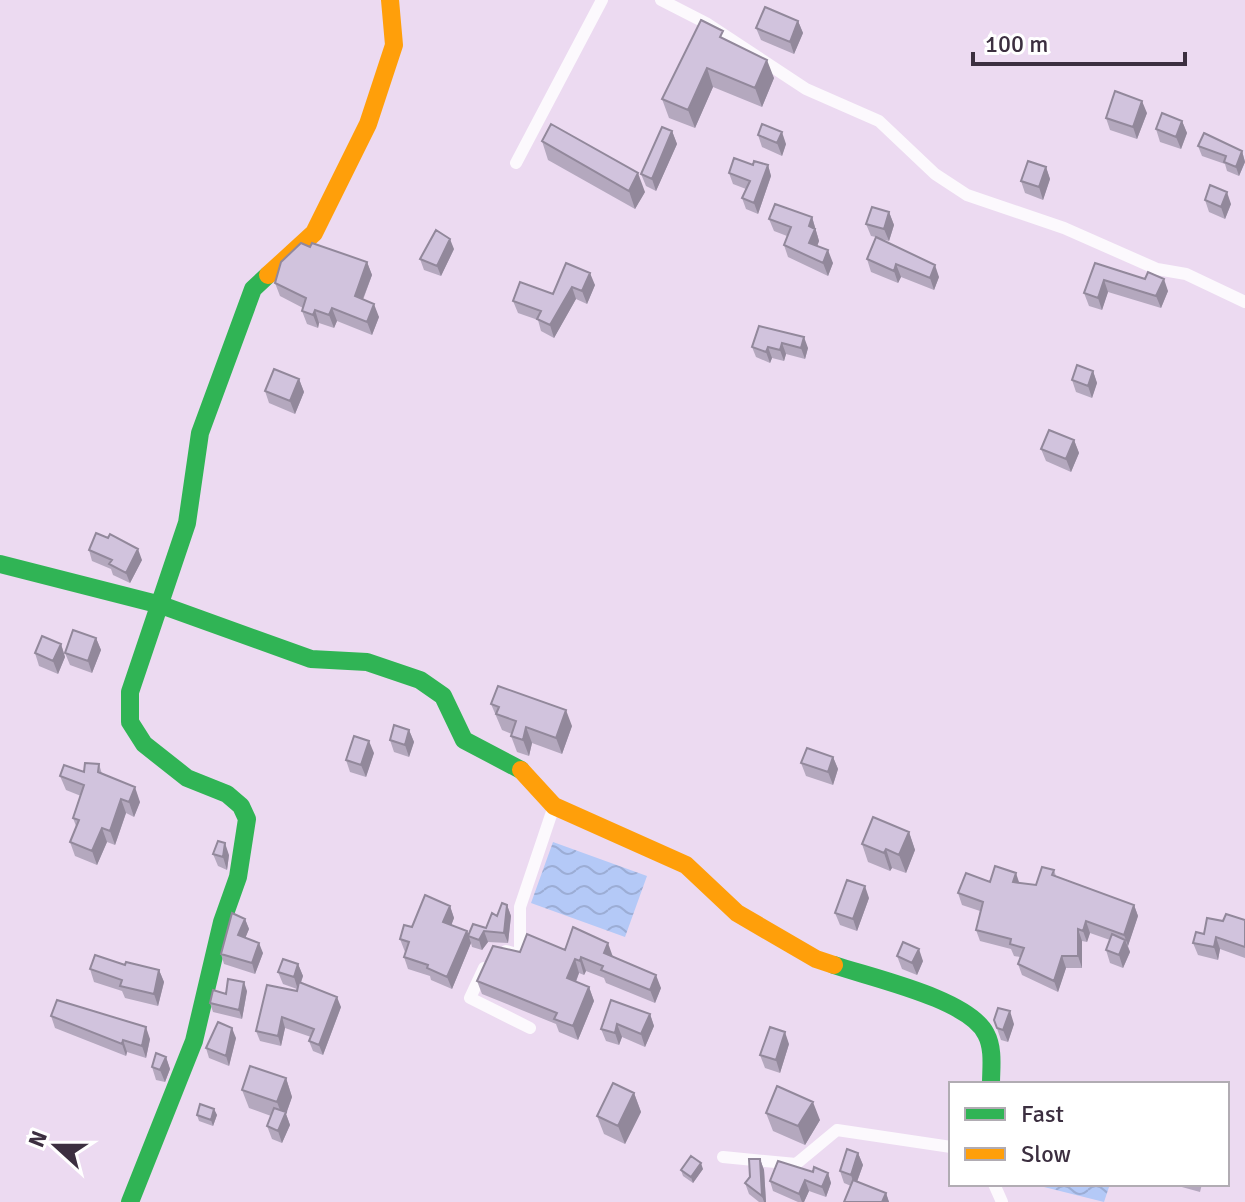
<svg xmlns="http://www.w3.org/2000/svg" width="1245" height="1202" font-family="Signika,sans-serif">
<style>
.water{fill:url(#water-waves)}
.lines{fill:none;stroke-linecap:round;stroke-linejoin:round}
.street{stroke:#fcf9fd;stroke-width:12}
.fast{stroke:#30b455;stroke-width:18}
.slow{stroke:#ff9f0a;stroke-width:18}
.wall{fill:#b4a8be}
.shaded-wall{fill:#92889b}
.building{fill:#d1c3dd;stroke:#92889b;stroke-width:2}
</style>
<defs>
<pattern id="water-waves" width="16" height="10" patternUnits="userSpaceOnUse" patternTransform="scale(2)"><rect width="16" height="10" fill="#b4c9f7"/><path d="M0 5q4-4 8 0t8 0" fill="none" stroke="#9cadd5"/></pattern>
</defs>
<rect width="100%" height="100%" fill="#ecdaf1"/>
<path class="water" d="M553 842 647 876 625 937 531 903Z
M1032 1184H1110L1104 1202Z"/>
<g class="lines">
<path class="street" d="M661 0 706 23 806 89 879 121 935 174 967 195 1064 228 1157 269 1186 274 1245 302
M516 163 602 0
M506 951 520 955V907L554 806
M484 968 470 998 530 1028
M723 1157 796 1164 837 1130 951 1147
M994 1184 1002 1202"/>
<path class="fast" d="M0 564 161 605 311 659 367 662 420 680 443 696 464 740 521 770
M834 965C872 978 969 999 986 1034 994 1049 991 1068 991 1084
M130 1202 194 1041 222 922 238 877 247 819 241 806 227 794 187 778 144 744 130 722V692L187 523 200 433 253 289 268 275"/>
<path class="slow" d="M268 275 314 233 368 124 394 45 390 0
M521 770 554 806 686 865 737 913 816 959 834 965"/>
</g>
<path class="wall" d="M798 21 803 33 794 54 761 40 756 28Z
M726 40 774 78 762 107 713 87 695 128 669 118 662 99Z
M1147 113 1137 139 1110 130 1106 118Z
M1182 121 1187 133 1181 149 1160 142 1156 129Z
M672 131 677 144 656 191 646 186 641 174Z
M758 135 786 144 782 156 762 147Z
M542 141 645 192 635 209 548 160Z
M1198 146 1242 151 1245 162 1239 176 1227 171 1225 164 1202 156Z
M753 165H768L771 176 758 214 746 209 742 198 746 189 733 184 729 173Z
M1046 167 1050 179 1043 200 1025 193 1021 181Z
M1205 200 1231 204 1225 219 1209 212Z
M889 212 894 225 889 241 877 238 939 277 934 290 901 277 898 283 871 272 867 259 876 237 871 236 866 224Z
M812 217 819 241 817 246 833 263 828 276 788 257 784 245 787 236 774 231 769 219Z
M310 247 367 262 372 275 363 300 379 317 372 335 337 321 334 328 319 323 318 328 307 324 302 311 303 308 280 296 275 283Z
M454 249 441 276 424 270 420 259Z
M566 263 595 285 587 304 576 299 554 338 541 331 538 320 518 313 513 301 553 294Z
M1095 263 1145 279 1168 291 1161 308 1108 292 1102 310 1089 306 1084 293Z
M759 326 808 348 805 359 786 354 784 361 772 358 770 363 756 357 752 347Z
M1093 371 1097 383 1092 398 1076 392 1072 380Z
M299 379 304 392 295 414 269 403 265 391Z
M1074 440 1079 453 1071 472 1046 461 1041 449Z
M89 550 142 560 130 583 113 575 111 569 92 561Z
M96 638 101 650 92 673 70 665 65 653Z
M61 644 65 657 58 674 39 666 35 653Z
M491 704 572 726 562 754 532 743 529 756 517 752 511 736 512 734 502 730Z
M409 730 414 742 409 757 394 752 390 740Z
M374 753 366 777 350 772 346 760Z
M833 757 838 769 833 785 806 776 801 763Z
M99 764 102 774 140 802 134 817 126 813 115 845 107 842 97 865 75 856 70 842 76 826 73 818 81 796 66 790 60 776 84 772Z
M909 832 915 850 906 873 892 868 890 871 868 862 862 844Z
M213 854 229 855 227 870 218 866Z
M1054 870 1056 876 1134 905 1138 916 1128 946 1130 952 1123 968 1110 963 1106 950 1110 940 1090 933 1087 942 1082 941V968H1066L1058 992 1022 975 1018 964 1020 957 1014 956 1011 949 980 941 976 930 980 911 962 905 958 893 990 882 1036 885Z
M869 898 857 931 840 925 835 913Z
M507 905 511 916 508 943 488 942 482 950 472 947 471 943 452 989 431 980 430 976 408 969 404 957 405 952 400 939 412 927 450 906 454 918 451 925 467 931 469 935 486 928Z
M245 919 249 929 245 938 263 953 255 974 224 964 221 954Z
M1245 920V958L1220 949 1218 960 1198 955 1193 943 1204 934 1223 921Z
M565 950 612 956 661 988 655 1003 606 983 604 978 586 971 584 975 579 973 576 982 589 987 594 1001 578 1040 559 1032 556 1024 482 994 477 981 520 952Z
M897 956 923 961 917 975 902 969Z
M298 964 303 976 301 983 341 1007 323 1055 313 1051 309 1041 311 1037 285 1028 281 1046 260 1041 256 1031 297 991V989L283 984 278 972Z
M125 965 159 970 164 982 158 1006 125 998 122 991 94 982 90 969Z
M247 991 242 1019 213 1012 210 1003 226 994Z
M650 1014 654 1026 645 1047 622 1037 619 1045 606 1041 601 1029Z
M51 1016 150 1039 146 1058 127 1052 126 1056 55 1028Z
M994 1020 1014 1024 1008 1042 1001 1040Z
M236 1038 229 1066 209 1058 206 1048Z
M789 1044 780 1073 765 1068 760 1055Z
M166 1057 170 1069 165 1082 156 1080 152 1067Z
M286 1078 292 1097 286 1114 290 1125 282 1143 272 1139 267 1126 271 1116 249 1108 242 1090Z
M634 1093 641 1112 625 1144 604 1134 597 1116Z
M214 1109 217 1115 213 1126 199 1121 197 1115Z
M766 1113 820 1120 805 1145 773 1131Z
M858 1153 863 1165 857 1182 886 1193 889 1202H844L851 1186 844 1183 840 1171Z
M760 1159 764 1170 766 1202H759L749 1194 745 1183Z
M703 1169 693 1183 683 1176 681 1170Z
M813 1172 828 1173 831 1183 826 1197 809 1191 804 1202H798L773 1191 770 1181Z
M1171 1184H1202L1200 1192Z"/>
<path class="shaded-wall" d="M798 21 803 33 794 54 790 42Z
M767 60 774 78 762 107 755 88Z
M707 68 713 87 695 128 688 110Z
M1142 101 1147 113 1137 139 1133 127Z
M1182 121 1187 133 1181 149 1176 137Z
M672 131 677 144 656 191 652 179Z
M782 132 786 144 782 156 777 143Z
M1242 151 1245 162 1239 176 1236 167Z
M768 165 771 176 758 214 754 203Z
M1046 167 1050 179 1043 200 1039 187Z
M638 173 645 192 635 209 629 191Z
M1227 192 1231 204 1225 219 1221 207Z
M889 212 894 225 889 241 884 229Z
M812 217 819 241 814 255 809 243V226Z
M450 239 454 249 441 276 437 266Z
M828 250 833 263 828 276 823 263Z
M367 262 372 275 359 309 355 296Z
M896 264 901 277 898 283 894 271Z
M935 265 939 277 934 290 930 278Z
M590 273 595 285 587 304 582 291Z
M1164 279 1168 291 1161 308 1156 296Z
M1104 280 1108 292 1102 310 1098 298Z
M572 287 576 299 554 338 550 325Z
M374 304 379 317 372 335 367 322Z
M332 308 337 321 334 328 329 315Z
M315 310 319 323 318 328 313 315Z
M804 337 808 348 805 359 801 348Z
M782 343 786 354 784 361 780 350Z
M768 347 772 358 770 363 766 352Z
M1093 371 1097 383 1092 398 1088 386Z
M299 379 304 392 295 414 290 401Z
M1074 440 1079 453 1071 472 1066 459Z
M138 549 142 560 130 583 126 573Z
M96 638 101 650 92 673 88 661Z
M61 644 65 657 58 674 53 661Z
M566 710 572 726 562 754 556 738Z
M526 727 532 743 529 756 523 740Z
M409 730 414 742 409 757 405 745Z
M369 741 374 753 366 777 361 765Z
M833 757 838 769 833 785 828 772Z
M135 787 140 802 134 817 129 802Z
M121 799 126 813 115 845 110 831Z
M102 828 107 842 97 865 92 851Z
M909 832 915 850 906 873 899 855Z
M225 843 229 855 227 870 223 857Z
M886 849 892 868 890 871 884 853Z
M1016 873 1020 885 1013 882Z
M865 886 869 898 857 931 853 919Z
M507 905 511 916 508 943 504 933Z
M1134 905 1138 916 1128 946 1124 935Z
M450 906 454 918 448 934 443 922Z
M245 919 249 929 242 946 238 935Z
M1086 921 1090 933 1087 942 1083 931Z
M1078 929 1082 941V968L1078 956Z
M467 931 471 943 452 989 447 977Z
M484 931 488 942 482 950 479 940Z
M1216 937 1220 949 1218 960 1214 947Z
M1125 940 1130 952 1123 968 1119 955Z
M259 943 263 953 255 974 252 963Z
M608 943 613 957 604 953Z
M919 949 923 961 917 975 912 963Z
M1062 956 1066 968 1058 992 1054 981Z
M581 957 586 971 584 975 580 961Z
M575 959 579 973 572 991 567 978Z
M298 964 303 976 298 990 294 977Z
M159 970 164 982 158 1006 154 994Z
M656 975 661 988 655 1003 650 990Z
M244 982 247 991 242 1019 239 1010Z
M589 987 594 1001 578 1040 573 1026Z
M337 997 341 1007 323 1055 319 1045Z
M1010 1011 1014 1024 1008 1042 1003 1030Z
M650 1014 654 1026 645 1047 641 1034Z
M282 1017 285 1028 281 1046 278 1036Z
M617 1024 622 1037 619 1045 615 1033Z
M146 1027 150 1039 146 1058 142 1046Z
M232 1028 236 1038 229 1066 226 1056Z
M785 1032 789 1044 780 1073 776 1060Z
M123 1040 127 1052 126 1056 122 1044Z
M166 1057 170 1069 165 1082 160 1070Z
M286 1078 292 1097 286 1114 290 1125 282 1143 278 1131 283 1118 277 1102Z
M634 1093 641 1112 625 1144 618 1126Z
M813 1102 820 1120 805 1145 798 1126Z
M214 1109 217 1115 213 1126 211 1120Z
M858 1153 863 1165 855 1187 851 1175Z
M760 1159 764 1170 766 1202H764L762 1196Z
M701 1163 703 1169 693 1183 691 1177Z
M828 1173 831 1183 826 1197 822 1187Z
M805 1180 809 1191 804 1202H802L799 1194Z
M886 1193 889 1202H882Z"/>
<path class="building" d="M765 7 798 21 790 42 756 28Z
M701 20 723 31 720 37 767 60 755 88 707 68 688 110 662 99Z
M1115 91 1142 101 1133 127 1106 118Z
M1162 113 1182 121 1176 137 1156 129Z
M551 124 638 173 629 191 542 141Z
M762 124 782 132 777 143 758 135Z
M662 127 672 131 652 179 641 174Z
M1204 133 1242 151 1236 167 1224 162 1226 156 1198 146Z
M734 158 753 165 754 161 768 165 754 203 742 198 750 181 729 173Z
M1028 161 1046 167 1039 187 1021 181Z
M1210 185 1227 192 1221 207 1205 200Z
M775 204 812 217 809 226 815 229 809 243 828 250 823 263 784 245 791 227 769 219Z
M872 207 889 212 884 229 866 224Z
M436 230 450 239 437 266 420 259Z
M876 237 935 265 930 278 896 264 894 271 867 259Z
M301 243 310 247 312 243 367 262 355 296 374 304 367 322 332 308 329 315 315 310 313 315 302 311 306 298 275 283 281 262Z
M566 263 590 273 582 291 572 287 550 325 537 319 541 311 513 301 520 282 553 294Z
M1095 263 1145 279 1148 272 1164 279 1156 296 1104 280 1098 298 1084 293Z
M759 326 804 337 801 348 782 343 780 350 768 347 766 352 752 347Z
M1077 365 1093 371 1088 386 1072 380Z
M274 369 299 379 290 401 265 391Z
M1049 430 1074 440 1066 459 1041 449Z
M96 533 108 538 110 534 138 549 126 573 109 564 112 560 89 550Z
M73 630 96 638 88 661 65 653Z
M42 636 61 644 53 661 35 653Z
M498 686 566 710 556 738 526 727 523 740 511 736 516 721 496 714 499 707 491 704Z
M394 725 409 730 405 745 390 740Z
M354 736 369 741 361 765 346 760Z
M807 748 833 757 828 772 801 763Z
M85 763 99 764 98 772 135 787 129 802 121 799 110 831 102 828 92 851 70 842 79 820 73 818 84 785 60 776 64 765 84 772Z
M873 817 909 832 899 855 886 849 884 853 862 844Z
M218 841 225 843 223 857 213 854Z
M995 866 1016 873 1013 882 1036 885 1042 867 1054 870 1052 875 1134 905 1124 935 1086 921 1083 931 1078 929V956H1062L1054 981 1018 964 1024 948 1010 944 1011 939 976 930 983 902 958 893 966 873 990 882Z
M847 880 865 886 853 919 835 913Z
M425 895 450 906 443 922 467 931 447 977 427 968 428 965 404 957 409 942 400 939 404 925 412 927Z
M502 903 507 905 504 933 484 931 479 940 468 936 473 924 486 928 492 913 497 916Z
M232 913 245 919 238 935 259 943 252 963 221 954Z
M1226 914 1245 920V947L1216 937 1214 947 1193 943 1196 932 1204 934 1207 918 1223 921Z
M573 927 608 943 604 953 656 975 650 990 601 970 603 966 581 957 580 961 575 959 567 978 589 987 573 1026 554 1019 557 1013 477 981 493 946 520 952 527 934 565 950Z
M1112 934 1125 940 1119 955 1106 950Z
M903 942 919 949 912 963 897 956Z
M95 955 125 965 126 962 159 970 154 994 120 986 122 980 90 969Z
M283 959 298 964 294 977 278 972Z
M228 979 244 982 239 1010 210 1003 213 990 226 994Z
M299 982 337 997 319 1045 309 1041 314 1029 282 1017 278 1036 256 1031 267 985 297 991Z
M57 1000 146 1027 142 1046 123 1040 122 1044 51 1016Z
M611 1000 650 1014 641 1034 617 1024 615 1033 601 1029Z
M998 1008 1010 1011 1003 1030 997 1028 994 1020Z
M218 1022 232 1028 226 1056 206 1048Z
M770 1027 785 1032 776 1060 760 1055Z
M156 1053 166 1057 160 1070 152 1067Z
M250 1066 286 1078 277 1102 242 1090Z
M613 1083 634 1093 618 1126 597 1116Z
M777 1086 813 1102 798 1126 766 1113Z
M200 1104 214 1109 211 1120 197 1115Z
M274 1108 286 1112 278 1131 267 1126Z
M847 1149 858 1153 851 1175 840 1171Z
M691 1156 701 1163 691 1177 681 1170Z
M749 1159H760L762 1196 745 1183 750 1177Z
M778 1161 813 1172 814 1167 828 1173 822 1187 805 1180 799 1194 770 1181Z
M853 1180 886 1193 882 1202H844Z"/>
<rect x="949" y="1082" width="280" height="104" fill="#ffffff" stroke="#b1acb3" stroke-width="2"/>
<rect x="965" y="1108" width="40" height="12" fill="#30b455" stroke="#b1acb3" stroke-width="2"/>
<text x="1021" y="1122" font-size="24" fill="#3c2f40">Fast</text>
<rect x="965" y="1148" width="40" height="12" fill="#ff9f0a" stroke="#b1acb3" stroke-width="2"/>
<text x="1021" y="1162" font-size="24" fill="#3c2f40">Slow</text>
<g transform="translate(56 1146) rotate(291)" stroke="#ffffff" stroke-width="6" paint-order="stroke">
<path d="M0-6L14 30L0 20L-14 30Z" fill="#3c2f40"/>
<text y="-12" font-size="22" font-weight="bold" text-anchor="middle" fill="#3c2f40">N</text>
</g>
<path d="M973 52v12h212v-12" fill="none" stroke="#3c2f40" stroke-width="4"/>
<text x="985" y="52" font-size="24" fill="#3c2f40" stroke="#ffffff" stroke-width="6" paint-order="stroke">100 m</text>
</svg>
